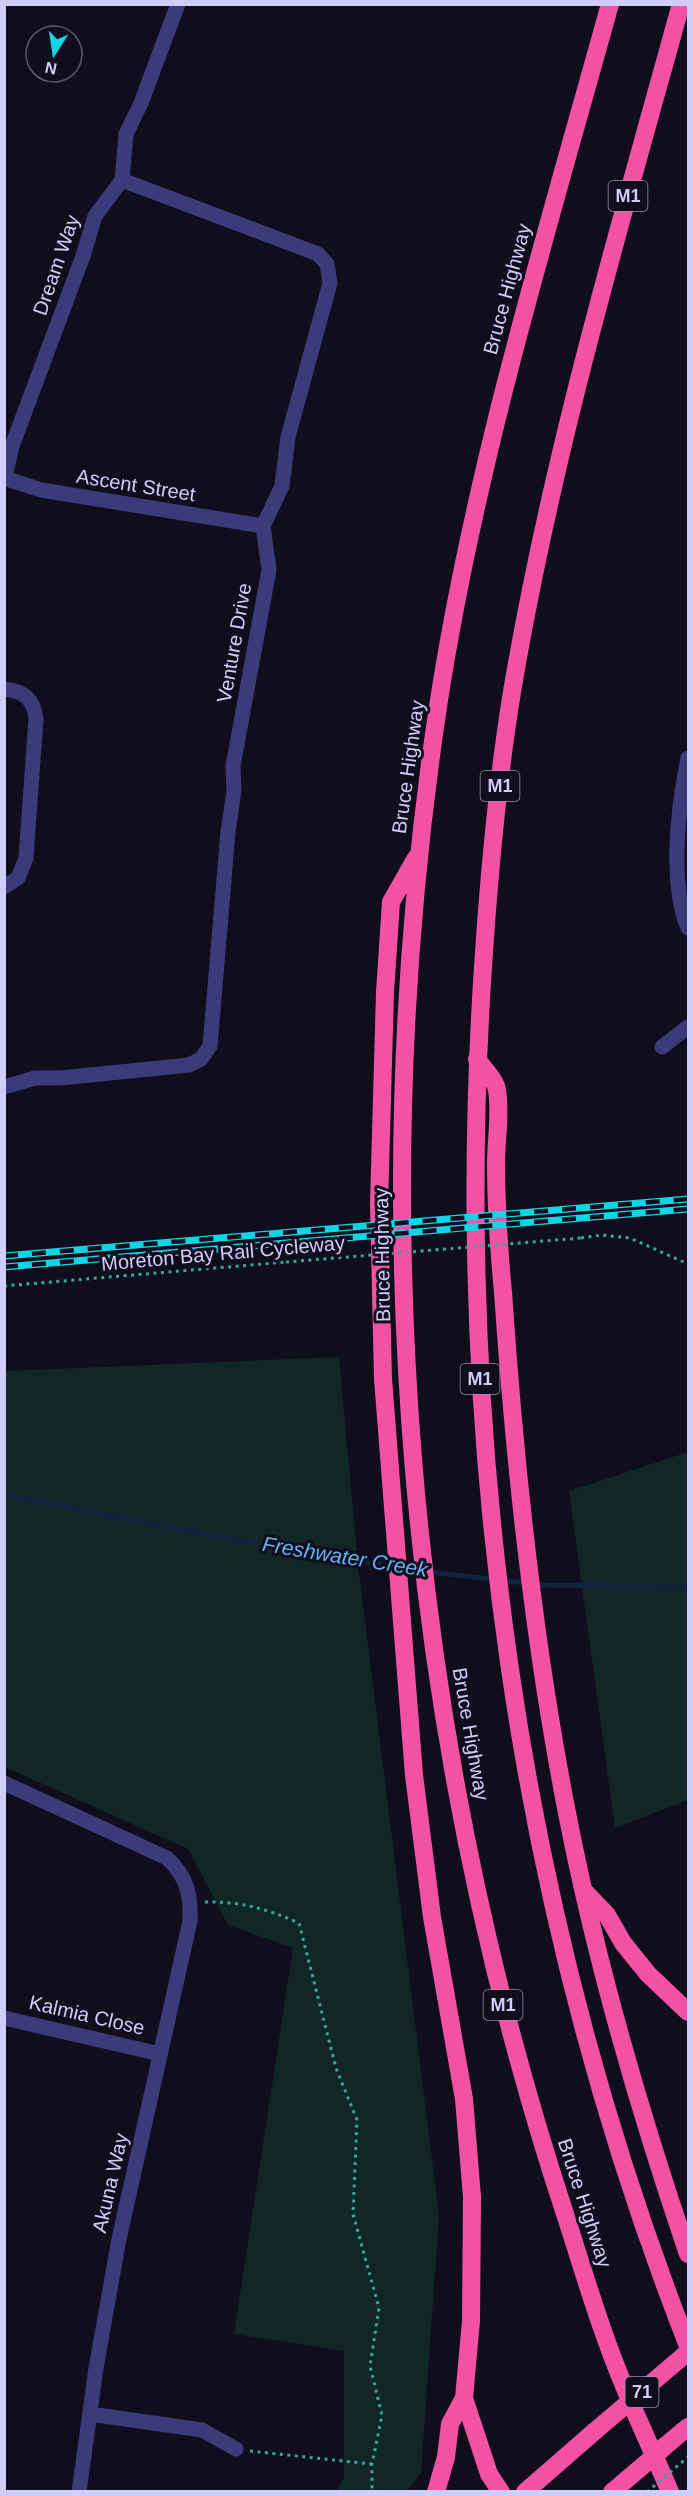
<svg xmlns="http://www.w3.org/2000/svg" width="693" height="2496" font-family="Arial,sans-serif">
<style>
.green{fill:#112725}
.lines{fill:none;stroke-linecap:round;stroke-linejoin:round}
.stream{stroke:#0f233f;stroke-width:5}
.path{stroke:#35a79d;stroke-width:3;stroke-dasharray:3 4.5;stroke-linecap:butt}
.street{stroke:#3c3b79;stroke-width:15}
.highway{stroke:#f351a3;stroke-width:18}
.rail-casing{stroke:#10d5e4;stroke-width:7}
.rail{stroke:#100d1d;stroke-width:4.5;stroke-dasharray:14;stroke-linecap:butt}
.path-bridge{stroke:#35a79d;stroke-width:3;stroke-dasharray:3 4.5;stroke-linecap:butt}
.highway-bridge{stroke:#f351a3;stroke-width:18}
.labels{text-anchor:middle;stroke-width:6;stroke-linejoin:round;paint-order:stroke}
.shield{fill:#100d1d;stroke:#9793b8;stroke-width:1.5}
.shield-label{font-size:18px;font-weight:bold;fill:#d1cdfb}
.street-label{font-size:20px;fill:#d1cdfb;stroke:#100d1d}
.water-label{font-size:21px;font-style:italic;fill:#62b5f4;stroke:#100d1d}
</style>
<rect width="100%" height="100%" fill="#100d1d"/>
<path class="green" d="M339 1357 358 1564 439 2216 421 2473 407 2491H337L344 2477V2351L234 2334 293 1948 228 1925 188 1849 5 1767V1371Z
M688 1452V1800L615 1828 569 1491Z"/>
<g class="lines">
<path class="stream" d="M4 1495 288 1550 421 1571
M430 1572 543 1585 688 1587"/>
<path class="path" d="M581 1238 602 1235 630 1238 688 1264
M4 1286 286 1262
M205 1902C240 1901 267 1909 299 1923L336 2068 357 2120 353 2214 379 2308 370 2366 382 2415 372 2464V2492
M250 2451 371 2464"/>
<path class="street" d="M4 478 41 490 263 526
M5 478 12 446 83 256 95 216 122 180 126 134 141 103 178 4
M4 689C24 691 34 699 36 719L26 858 18 878 4 887
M688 758C678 806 669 883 688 928
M662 1047 688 1027
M4 1087 35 1078H61L189 1065 201 1059 210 1046 228 832 234 791 233 766 269 570 263 526 282 486 288 437 330 283 327 264 318 254 122 180
M4 1783 167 1858C187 1877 191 1894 190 1921L119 2239 96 2368 79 2492
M4 2018 160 2054
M90 2414 202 2430 236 2449"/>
<path class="highway" d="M610 4C546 235 476 463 439 700 362 1205 406 1732 566 2217 584 2273 601 2331 624 2386 638 2421 655 2456 670 2492
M681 4C618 232 551 459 512 692 497 783 489 875 483 967 452 1433 517 1910 688 2346
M416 858 391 902 385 992 379 1205 383 1379 414 1775 432 1917 464 2099 472 2197 471 2321 464 2398 450 2424 446 2457 436 2492
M477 1059C483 1068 496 1080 497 1090 501 1113 496 1140 496 1163 496 1206 499 1250 503 1292 515 1470 534 1648 569 1823 598 1969 640 2113 688 2254
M585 1892 607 1915 623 1943 648 1974 688 2012
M464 2398 489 2474 501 2492
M664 2447 688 2427
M525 2492 595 2431
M612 2492 652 2458"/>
<g class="rail-casing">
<path id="rail" d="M4 1256 688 1199
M4 1267 688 1209"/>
</g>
<use href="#rail" class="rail"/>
<path class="path-bridge" d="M286 1262 581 1238
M647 2492 688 2457"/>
<path class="highway-bridge" d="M595 2431 688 2352
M652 2458 664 2447"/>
</g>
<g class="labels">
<g class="shield">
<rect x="608.5" y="181" width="39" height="30" rx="4.5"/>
<rect x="480.5" y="771" width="39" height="30" rx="4.5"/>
<rect x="460.5" y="1364" width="39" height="30" rx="4.5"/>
<rect x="483.5" y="1990" width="39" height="30" rx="4.5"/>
<rect x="625.5" y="2377" width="33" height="30" rx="4.5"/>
</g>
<g class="shield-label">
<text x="628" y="202">M1</text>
<text x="500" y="792">M1</text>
<text x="480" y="1385">M1</text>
<text x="503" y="2011">M1</text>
<text x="642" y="2398">71</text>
</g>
<g class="street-label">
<text transform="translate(56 265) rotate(-71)" y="7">Dream Way</text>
<text transform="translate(507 289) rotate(-75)" y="7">Bruce Highway</text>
<text transform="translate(136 485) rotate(9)" y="7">Ascent Street</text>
<text transform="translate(234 643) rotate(-80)" y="7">Venture Drive</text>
<text transform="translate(408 767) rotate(-82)" y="7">Bruce Highway</text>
<text transform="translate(223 1253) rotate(-5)" y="7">Moreton Bay Rail Cycleway</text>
<text transform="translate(382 1255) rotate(-91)" y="7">Bruce Highway</text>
<text transform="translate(471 1734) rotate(80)" y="7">Bruce Highway</text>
<text transform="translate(87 2015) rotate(13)" y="7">Kalmia Close</text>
<text transform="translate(110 2183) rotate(-77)" y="7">Akuna Way</text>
<text transform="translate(585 2203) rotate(72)" y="7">Bruce Highway</text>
</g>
<g class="water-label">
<text transform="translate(345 1557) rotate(9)" y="7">Freshwater Creek</text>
</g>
</g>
<rect width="693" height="2496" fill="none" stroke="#d1cdfb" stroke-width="12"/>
<g transform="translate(54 54) rotate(192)"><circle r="28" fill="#100d1d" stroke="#5d5a76" stroke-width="1.5"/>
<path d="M0-4.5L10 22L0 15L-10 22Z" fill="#10d5e4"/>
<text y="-9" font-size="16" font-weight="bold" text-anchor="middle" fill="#d1cdfb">N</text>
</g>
</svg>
